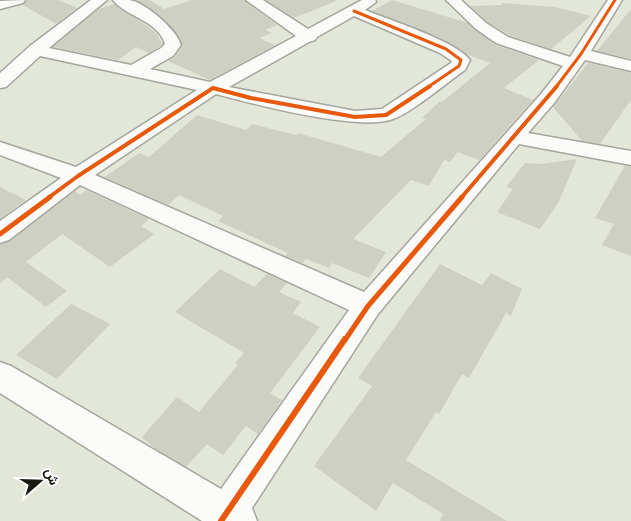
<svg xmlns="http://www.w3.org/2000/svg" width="631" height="521" font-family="'Fira Sans',Vazirmatn,sans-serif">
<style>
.building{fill:#cdd0c3}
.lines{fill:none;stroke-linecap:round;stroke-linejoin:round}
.minor-casing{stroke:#a3a69c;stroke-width:3}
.minor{fill:#fbfbf9;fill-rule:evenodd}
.cycleway-far3-casing{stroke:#fff;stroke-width:5}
.cycleway-far2-casing{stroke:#fff;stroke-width:6}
.cycleway-far1-casing{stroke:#fff;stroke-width:8}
.cycleway-casing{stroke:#fff;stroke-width:9}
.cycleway-far3{stroke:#e8590c;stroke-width:3}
.cycleway-far2{stroke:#e8590c;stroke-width:4}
.cycleway-far1{stroke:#e8590c;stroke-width:5}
.cycleway{stroke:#e8590c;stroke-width:6}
</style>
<rect width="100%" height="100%" fill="#e3e7da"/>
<path class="building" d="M27 0H58L77 8 56 24 23 5Z
M136 0H150L164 9 192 0H244L277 25 265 30 272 33 259 38 275 45 210 80 168 61 175 57 183 46 180 38 160 16Z
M266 0H335L336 1 294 18Z
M392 0 468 23 495 45 539 60 504 88 533 100 479 160 458 152 450 162 444 160 429 186 411 180 353 239 386 252 369 278 332 263 329 268 306 259 303 263 285 256 288 253 218 221 223 216 179 195 168 205 105 177 139 153 149 157 197 115 246 130 252 124 296 135 298 133 381 157 426 119 422 118 440 101 442 102 490 63 466 54 438 37 372 11Z
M500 3 555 7 591 16 551 49 509 35 487 22 470 6 503 5Z
M115 4 154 31 163 44 149 53 136 47 118 60 53 47 99 9Z
M631 9V59L597 51Z
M588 63 631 73V100L600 144 582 141 553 107Z
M577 159 558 203 540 229 497 212 513 189 506 187 525 163 540 164Z
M625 166 631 167V256L602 245 614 224 595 218Z
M0 187 26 200 0 219Z
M86 190 149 219 141 226 154 234 110 267 62 234 26 262 67 291 46 307 7 277 0 283V245L10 241 75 191 80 195Z
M440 264 482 285 491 273 522 289 511 316 506 313 469 378 462 374 439 414 436 412 406 460 507 521H440L443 514 393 483 376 511 314 466 372 386 358 378Z
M220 269 254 287 267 274 287 283 279 292 301 302 293 313 320 327 270 393 282 400 258 434 246 426 223 455 207 444 186 467 157 450 142 437 177 397 199 412 238 365 235 363 244 353 175 312Z
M71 304 110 324 57 379 16 355Z"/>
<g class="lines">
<g class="minor-casing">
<path id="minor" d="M25 0 23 3 0 9V1Z
M91 0H107L49 48 131 65 161 48 165 44C158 20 126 17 113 0 118 0 124 0 129 0 145 2 176 29 181 45L173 56 150 69 210 82 296 36 246 0H263L308 29 362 0H375L376 2 365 10C389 20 456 41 470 60L465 70C446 83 413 112 393 119 358 132 253 104 216 94L95 175 364 292 541 94 563 66 496 43 476 29 446 0H461L486 23 508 37 570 57 608 0H622L591 51 631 61V71L585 60 555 102 528 133 631 151V165L519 144 378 314 252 508 257 521H202L0 393V362L11 366 221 489 349 310 80 185 9 240 0 243V221L61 178 0 155V142L76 167 197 90 40 56 6 87 0 88V73L30 46ZM354 16 440 53 452 61 451 63 382 109 355 111 229 87 309 42 315 40 317 37Z"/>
</g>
<use href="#minor" class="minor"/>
<g class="cycleway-far3-casing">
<path id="cycleway-far3" d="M354 11 446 49 461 60 459 66 428 87
M556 87 581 54 615 0"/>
</g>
<g class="cycleway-far2-casing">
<path id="cycleway-far2" d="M48 198 78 176 213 88 251 98 355 117 386 115 430 86
M461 198 557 86"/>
</g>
<g class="cycleway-far1-casing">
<path id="cycleway-far1" d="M0 234 50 197
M345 340 368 306 462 197"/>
</g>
<g class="cycleway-casing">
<path id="cycleway" d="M221 521 345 339"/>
</g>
<use href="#cycleway-far3" class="cycleway-far3"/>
<use href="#cycleway-far2" class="cycleway-far2"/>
<use href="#cycleway-far1" class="cycleway-far1"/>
<use href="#cycleway" class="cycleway"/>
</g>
<g transform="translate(40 481) rotate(70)" stroke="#ffffff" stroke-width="4" paint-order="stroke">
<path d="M0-4L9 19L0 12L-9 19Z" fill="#171911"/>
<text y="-8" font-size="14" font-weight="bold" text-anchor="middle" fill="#171911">ش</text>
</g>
</svg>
